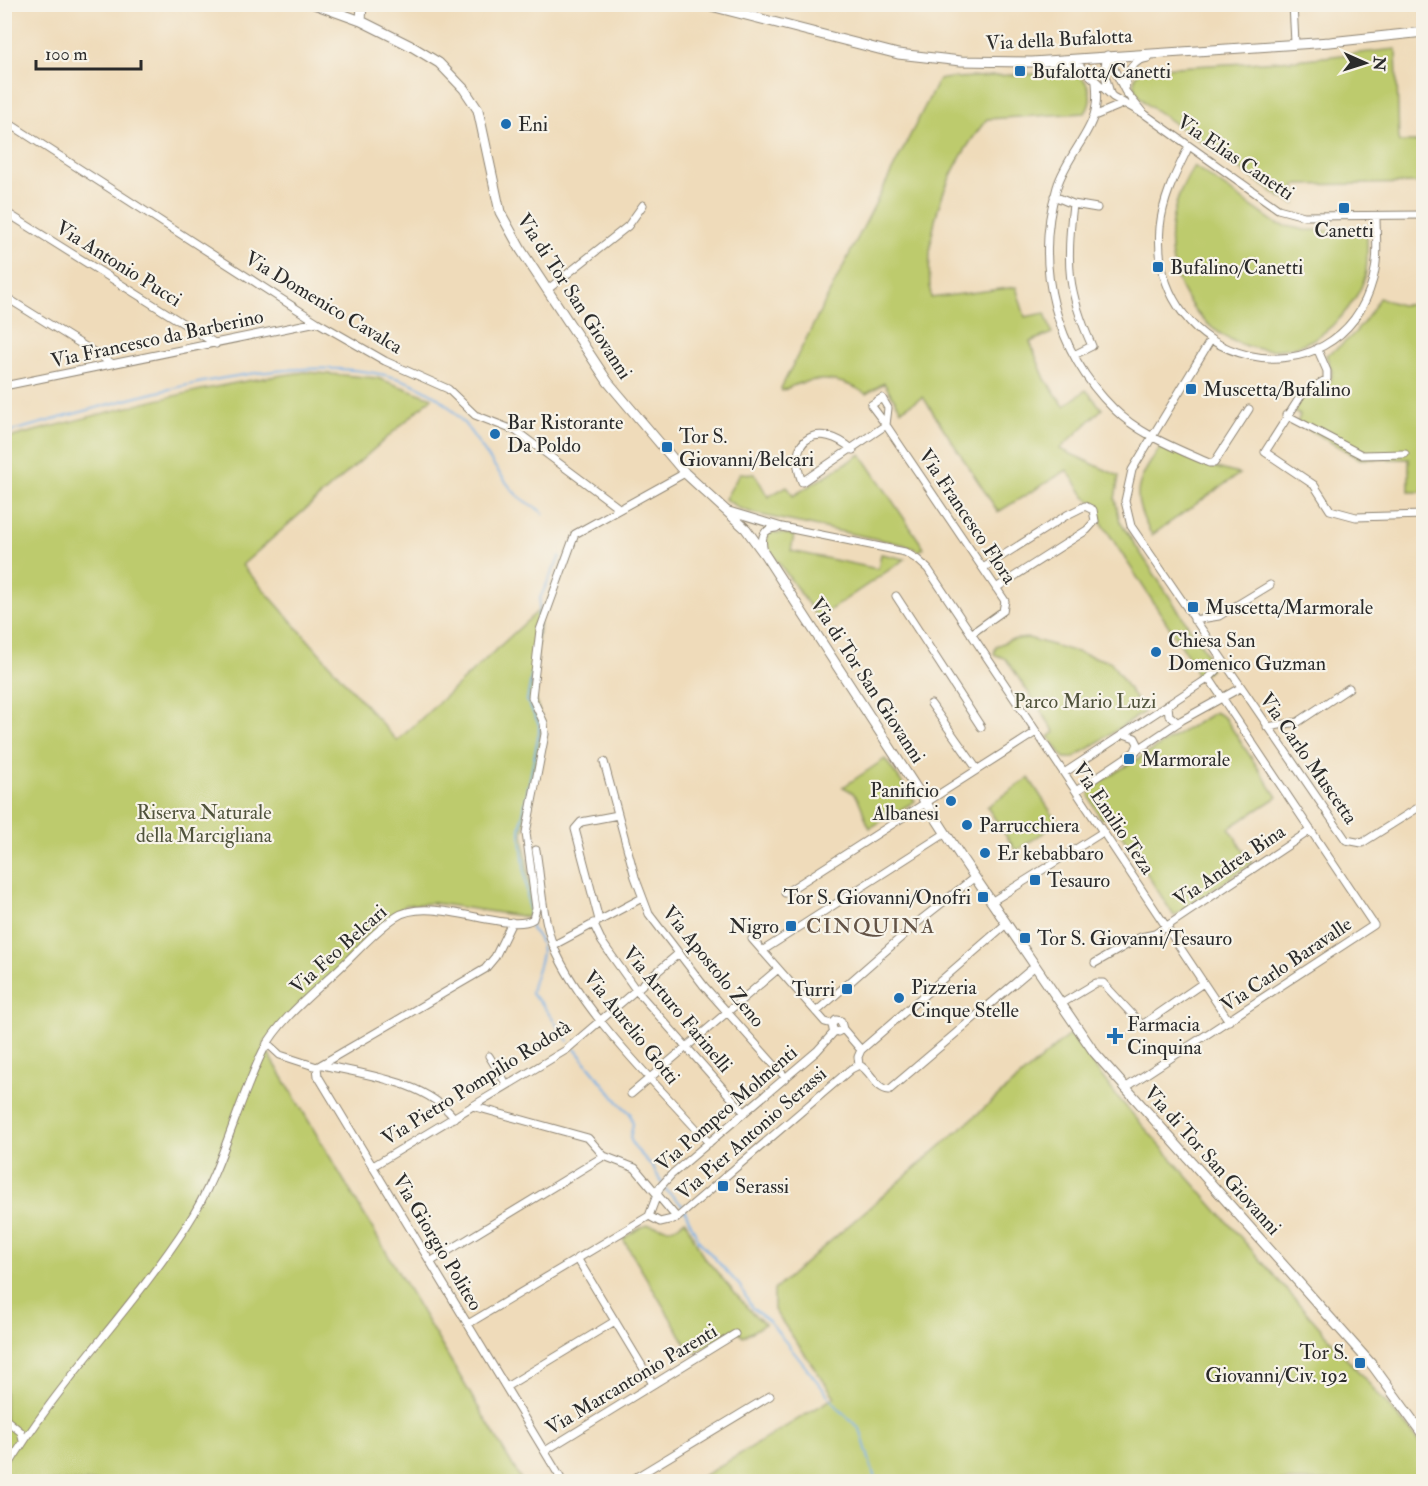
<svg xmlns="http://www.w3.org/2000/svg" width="1428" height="1486" font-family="'IM FELL Double Pica',serif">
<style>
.green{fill:#bdcb6d;stroke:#747b4c;stroke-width:1.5}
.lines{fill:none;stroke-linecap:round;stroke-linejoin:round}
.stream{stroke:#75afe5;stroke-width:2}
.street-casing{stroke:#8d8372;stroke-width:9}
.secondary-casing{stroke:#8d8372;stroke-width:11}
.street{stroke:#fff;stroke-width:7}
.secondary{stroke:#fff;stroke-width:9}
.poi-dot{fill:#1f6fb2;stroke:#f7f3e8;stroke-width:2}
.labels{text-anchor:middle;stroke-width:4.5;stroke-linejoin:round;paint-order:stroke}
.street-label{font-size:20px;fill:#2b2b2b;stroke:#f7f3e8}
.poi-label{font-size:20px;fill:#2b2b2b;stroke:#f7f3e8;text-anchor:start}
.park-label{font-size:20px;fill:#50533c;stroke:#f7f3e8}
.neighbourhood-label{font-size:21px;letter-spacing:1.5px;fill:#635346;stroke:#f7f3e8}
</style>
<rect width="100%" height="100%" fill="#f7f3e8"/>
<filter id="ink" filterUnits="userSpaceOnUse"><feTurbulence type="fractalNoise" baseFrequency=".0167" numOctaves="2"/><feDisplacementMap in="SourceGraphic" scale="12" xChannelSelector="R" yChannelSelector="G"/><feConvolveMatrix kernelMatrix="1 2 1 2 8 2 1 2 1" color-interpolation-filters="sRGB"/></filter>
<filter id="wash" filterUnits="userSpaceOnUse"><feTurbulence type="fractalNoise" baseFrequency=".008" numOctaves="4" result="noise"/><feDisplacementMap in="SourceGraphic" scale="24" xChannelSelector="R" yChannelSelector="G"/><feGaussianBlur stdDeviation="1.35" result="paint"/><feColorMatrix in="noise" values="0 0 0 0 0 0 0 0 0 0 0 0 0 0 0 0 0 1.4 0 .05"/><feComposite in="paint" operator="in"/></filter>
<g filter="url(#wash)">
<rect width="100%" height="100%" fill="#efdbba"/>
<path class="green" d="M1396 49 1399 142H1423V183L1295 185V204L1280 197 1148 105C1136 95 1127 81 1142 69L1296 60Z
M1068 72C1089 75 1096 97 1085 113L987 119C944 173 923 229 931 298L1016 287 1025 317 1045 313 1052 333 1030 342 1045 379 1064 406 1086 390 1102 409 1060 449 1119 476 1115 499 1120 522 1211 660 1210 670 1193 681 1196 674 1194 665 1100 520 1098 506 1085 497 1067 470 998 512 923 397 901 410 884 383 866 394C840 376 810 375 782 391L781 388 939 79Z
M1194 166 1277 224 1305 230 1363 231 1367 236C1367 249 1368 264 1365 277 1360 293 1350 307 1339 319 1283 378 1200 346 1176 275 1164 236 1173 199 1194 166Z
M1379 298 1400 305 1423 304V492H1409V459H1360L1297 423 1300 415 1290 410 1303 392 1331 381 1332 371 1326 355C1350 342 1366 323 1379 298Z
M305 372 377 378 432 398 242 565 397 741 540 609 536 665 531 680 542 724 540 749 523 832 533 910 527 917 434 903 405 905 263 1044 522 1481 5 1482V439C105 413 203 385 305 372Z
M1163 443 1194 462 1239 474 1152 535C1127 493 1138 481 1163 443Z
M861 454 924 548 919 551 906 545 756 514 739 508 725 499 740 473 755 474 768 497 787 486 793 496Z
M771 532 794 535 791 551 878 569 881 554 905 559 818 618 766 545V538Z
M1028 638 1111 662 1144 712 1074 758H1064L1049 737 1055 732 1006 659 994 654 996 646 1010 640Z
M1215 712 1225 718 1277 797 1229 828 1252 863 1174 916 1109 815 1101 819 1089 796 1092 788 1098 783Z
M885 759 915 801 870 828C860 811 864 796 843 787Z
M1029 778 1058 823 1016 851 987 807Z
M1070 1034 1115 1094 1414 1435 1423 1449V1481H695L835 1397 774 1310V1290Z
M685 1220 703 1256 752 1313 765 1324 743 1337 736 1328 692 1354 623 1239C630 1235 641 1225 649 1225 667 1226 668 1234 685 1220Z"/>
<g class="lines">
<path class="stream" d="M4 433C115 405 332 328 434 395 468 417 488 463 515 493 523 502 535 505 544 514
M534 653 540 598 560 556
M532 673 527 701 539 724V732L520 830 531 929C554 950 534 968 531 994L542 1004 568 1041
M575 1049 619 1103 630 1113 633 1124 630 1138 635 1148 652 1166 666 1190 682 1205 699 1241 740 1286 752 1308 769 1321 839 1409 860 1429 876 1482"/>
</g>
</g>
<g filter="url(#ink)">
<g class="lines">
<g class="street-casing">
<path id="street" d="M1293 4 1295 43
M1107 55 1125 91 1143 113 1278 209 1304 216 1424 215
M1107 55 1104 72 1110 93
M1057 64 1081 67 1113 97 1140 112
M1096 83C1097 93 1097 105 1094 115 1088 137 1065 160 1057 187 1033 266 1056 352 1114 409 1140 435 1176 448 1209 463H1214L1249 409
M1125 89C1126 73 1132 60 1148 58
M1094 116 1123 104
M4 132 10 124 317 322 385 361 448 389 475 415 516 431 619 508
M1189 146C1176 173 1163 197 1160 227 1148 370 1338 409 1373 279 1379 258 1376 237 1376 216
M1054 196 1073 204 1097 208
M1073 204C1066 263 1067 291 1092 346L1074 355
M4 211 216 344
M547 290 628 226 643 205
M4 296 113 364
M1210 341 1132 470 1125 501 1131 526 1346 840 1362 843 1424 804
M1317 348 1327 371V379L1302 394 1265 452 1314 485 1330 510 1356 517 1424 515
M4 386 317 322
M1286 415 1362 455 1405 454
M853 450C820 421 785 437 802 482L886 425 888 408 882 398 871 405 886 425 1005 601 1003 611 971 634
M729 511 782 527 905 552 918 560 928 569 1229 1021
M764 552C761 540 761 529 776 528
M983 568 1067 515 1085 506 1093 510 1095 521 1087 530 996 588
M896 596 981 727
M1194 620 1219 616 1270 585
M931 704 977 769
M1168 706 1169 715 1178 723
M1267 727 1298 722 1349 688
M1124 734 1135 738 1138 744 1135 751
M604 762 635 877 649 914 704 986 785 1077
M1064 773 1209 678 1217 670 1220 658
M1076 791 1182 720 1240 688
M536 850C541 880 542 916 553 945 581 1013 660 1087 709 1143
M785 893 1036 732
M991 902 1103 832
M599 920 575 829 581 822 618 815
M593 923 602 942 636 990 744 1112
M752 939 825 1022 832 1024 833 1030 838 1032 843 1029
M554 945 642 898
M762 951 946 833
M1095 963 1141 937 1155 934 1311 830
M1061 1004 1096 983H1103L1142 1025 1203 983
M816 1012 923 918 975 877
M832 1024 836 1020 841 1021 843 1029 861 1050
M267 1043 280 1055 317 1067
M489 1056 507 1085
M323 1065C365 1075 426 1081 454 1118
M859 1065C871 1070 875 1089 889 1090L1035 966
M859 1065 858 1057 861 1050 1006 924
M317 1067 318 1076 563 1482
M317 1067 485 969 495 957 512 922
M1125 1088 1374 925 1209 678
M631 1094 778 969
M472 1106 588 1138 604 1156 635 1168 677 1218
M373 1166 566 1050 678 954
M649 1216 660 1222 677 1218 851 1069 859 1065
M649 1216 660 1187 672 1174 817 1051 835 1031
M577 1258 653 1384
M430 1262 604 1156
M468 1324 649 1216
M506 1387 615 1321
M4 1418 21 1432 23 1441
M545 1451 735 1334
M4 1473C57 1383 131 1311 187 1225 222 1172 235 1108 263 1051 280 1018 316 991 343 965 360 949 377 929 396 917 430 894 509 935 533 919L536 908 526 833 545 734 544 723 532 697 540 630 575 534 685 473
M628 1482 770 1396"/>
</g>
<g class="secondary-casing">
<path id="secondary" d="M314 4 361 21 411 46 439 63 464 89 478 110 500 212 521 250 608 382 685 473 746 529 765 555 963 860 1094 1052 1373 1366 1424 1436
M703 4 898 54 961 61 1032 62 1330 42 1424 32
M361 21 362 4"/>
</g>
<use href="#street" class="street"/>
<use href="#secondary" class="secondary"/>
</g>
</g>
<g class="poi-dot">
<rect x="1014" y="65" width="12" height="12" rx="3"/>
<circle cx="506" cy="124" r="6"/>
<rect x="1338" y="202" width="12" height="12" rx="3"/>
<rect x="1152" y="261" width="12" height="12" rx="3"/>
<rect x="1185" y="383" width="12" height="12" rx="3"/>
<circle cx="495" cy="434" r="6"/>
<rect x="661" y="441" width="12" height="12" rx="3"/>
<rect x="1187" y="601" width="12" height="12" rx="3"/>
<circle cx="1156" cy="652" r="6"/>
<rect x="1123" y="753" width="12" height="12" rx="3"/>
<circle cx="951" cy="801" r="6"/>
<circle cx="967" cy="825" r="6"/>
<circle cx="985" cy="853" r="6"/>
<rect x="1029" y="874" width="12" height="12" rx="3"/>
<rect x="977" y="891" width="12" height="12" rx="3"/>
<rect x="785" y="920" width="12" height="12" rx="3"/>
<rect x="1019" y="932" width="12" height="12" rx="3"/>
<rect x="841" y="983" width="12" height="12" rx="3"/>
<circle cx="899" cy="998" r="6"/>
<path d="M1112 1027h6v6h6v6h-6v6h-6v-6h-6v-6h6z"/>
<rect x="717" y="1180" width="12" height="12" rx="3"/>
<rect x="1354" y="1357" width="12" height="12" rx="3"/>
</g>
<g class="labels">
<g class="street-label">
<text transform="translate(1059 39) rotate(-3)" y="7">Via della Bufalotta</text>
<text transform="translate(1236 157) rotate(34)" y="7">Via Elias Canetti</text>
<text transform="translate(119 263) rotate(32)" y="7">Via Antonio Pucci</text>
<text transform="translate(575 296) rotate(57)" y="7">Via di Tor San Giovanni</text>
<text transform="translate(324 302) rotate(31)" y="7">Via Domenico Cavalca</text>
<text transform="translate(157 338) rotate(-12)" y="7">Via Francesco da Barberino</text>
<text transform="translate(968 516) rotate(56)" y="7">Via Francesco Flora</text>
<text transform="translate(868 680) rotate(57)" y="7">Via di Tor San Giovanni</text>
<text transform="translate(1309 758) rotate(55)" y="7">Via Carlo Muscetta</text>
<text transform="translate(1114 818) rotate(56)" y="7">Via Emilio Teza</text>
<text transform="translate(1229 865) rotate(-34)" y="7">Via Andrea Bina</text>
<text transform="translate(338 949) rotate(-42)" y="7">Via Feo Belcari</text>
<text transform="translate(1286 964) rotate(-34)" y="7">Via Carlo Baravalle</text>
<text transform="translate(714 966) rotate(51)" y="7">Via Apostolo Zeno</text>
<text transform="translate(678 1009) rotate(50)" y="7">Via Arturo Farinelli</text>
<text transform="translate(632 1027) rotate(51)" y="7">Via Aurelio Gotti</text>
<text transform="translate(476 1082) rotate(-32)" y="7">Via Pietro Pompilio Rodotà</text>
<text transform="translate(726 1108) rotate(-41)" y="7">Via Pompeo Molmenti</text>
<text transform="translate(751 1133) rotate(-41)" y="7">Via Pier Antonio Serassi</text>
<text transform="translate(1213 1160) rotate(48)" y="7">Via di Tor San Giovanni</text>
<text transform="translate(438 1242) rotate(59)" y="7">Via Giorgio Politeo</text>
<text transform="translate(631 1379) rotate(-31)" y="7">Via Marcantonio Parenti</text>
</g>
<g class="poi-label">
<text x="1032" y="78">Bufalotta/Canetti</text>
<text x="518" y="131">Eni</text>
<text x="1344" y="237" text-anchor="middle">Canetti</text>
<text x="1170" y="274">Bufalino/Canetti</text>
<text x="1203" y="396">Muscetta/Bufalino</text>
<text x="507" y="429">Bar Ristorante<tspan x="507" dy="23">Da Poldo</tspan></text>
<text x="679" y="443">Tor S.<tspan x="679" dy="23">Giovanni/Belcari</tspan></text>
<text x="1205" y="614">Muscetta/Marmorale</text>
<text x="1168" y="647">Chiesa San<tspan x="1168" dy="23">Domenico Guzman</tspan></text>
<text x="1141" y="766">Marmorale</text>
<text x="939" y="797" text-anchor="end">Panificio<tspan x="939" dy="23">Albanesi</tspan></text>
<text x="979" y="832">Parrucchiera</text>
<text x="997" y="860">Er kebabbaro</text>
<text x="1047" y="887">Tesauro</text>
<text x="971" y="904" text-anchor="end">Tor S. Giovanni/Onofri</text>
<text x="779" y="933" text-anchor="end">Nigro</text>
<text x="1037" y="945">Tor S. Giovanni/Tesauro</text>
<text x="911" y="994">Pizzeria<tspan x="911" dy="23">Cinque Stelle</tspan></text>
<text x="835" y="996" text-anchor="end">Turri</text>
<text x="1127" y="1031">Farmacia<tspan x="1127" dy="23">Cinquina</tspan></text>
<text x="735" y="1193">Serassi</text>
<text x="1348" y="1359" text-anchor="end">Tor S.<tspan x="1348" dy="23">Giovanni/Civ. 192</tspan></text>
</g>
<g class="park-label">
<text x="1085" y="708">Parco Mario Luzi</text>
<text x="204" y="819">Riserva Naturale<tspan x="204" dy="23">della Marcigliana</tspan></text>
</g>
<g class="neighbourhood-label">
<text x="871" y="933">CINQUINA</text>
</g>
</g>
<rect width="1428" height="1486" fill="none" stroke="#f7f3e8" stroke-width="24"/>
<g transform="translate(1365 63) rotate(93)" stroke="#f7f3e8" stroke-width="4.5" paint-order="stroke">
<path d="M0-4.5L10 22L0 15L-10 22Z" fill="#2b2b2b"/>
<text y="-9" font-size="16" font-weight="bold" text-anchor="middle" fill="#2b2b2b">N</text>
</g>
<path d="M36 60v9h105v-9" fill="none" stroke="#2b2b2b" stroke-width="3"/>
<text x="45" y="60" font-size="18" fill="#2b2b2b" stroke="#f7f3e8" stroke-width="4.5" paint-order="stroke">100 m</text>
</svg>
